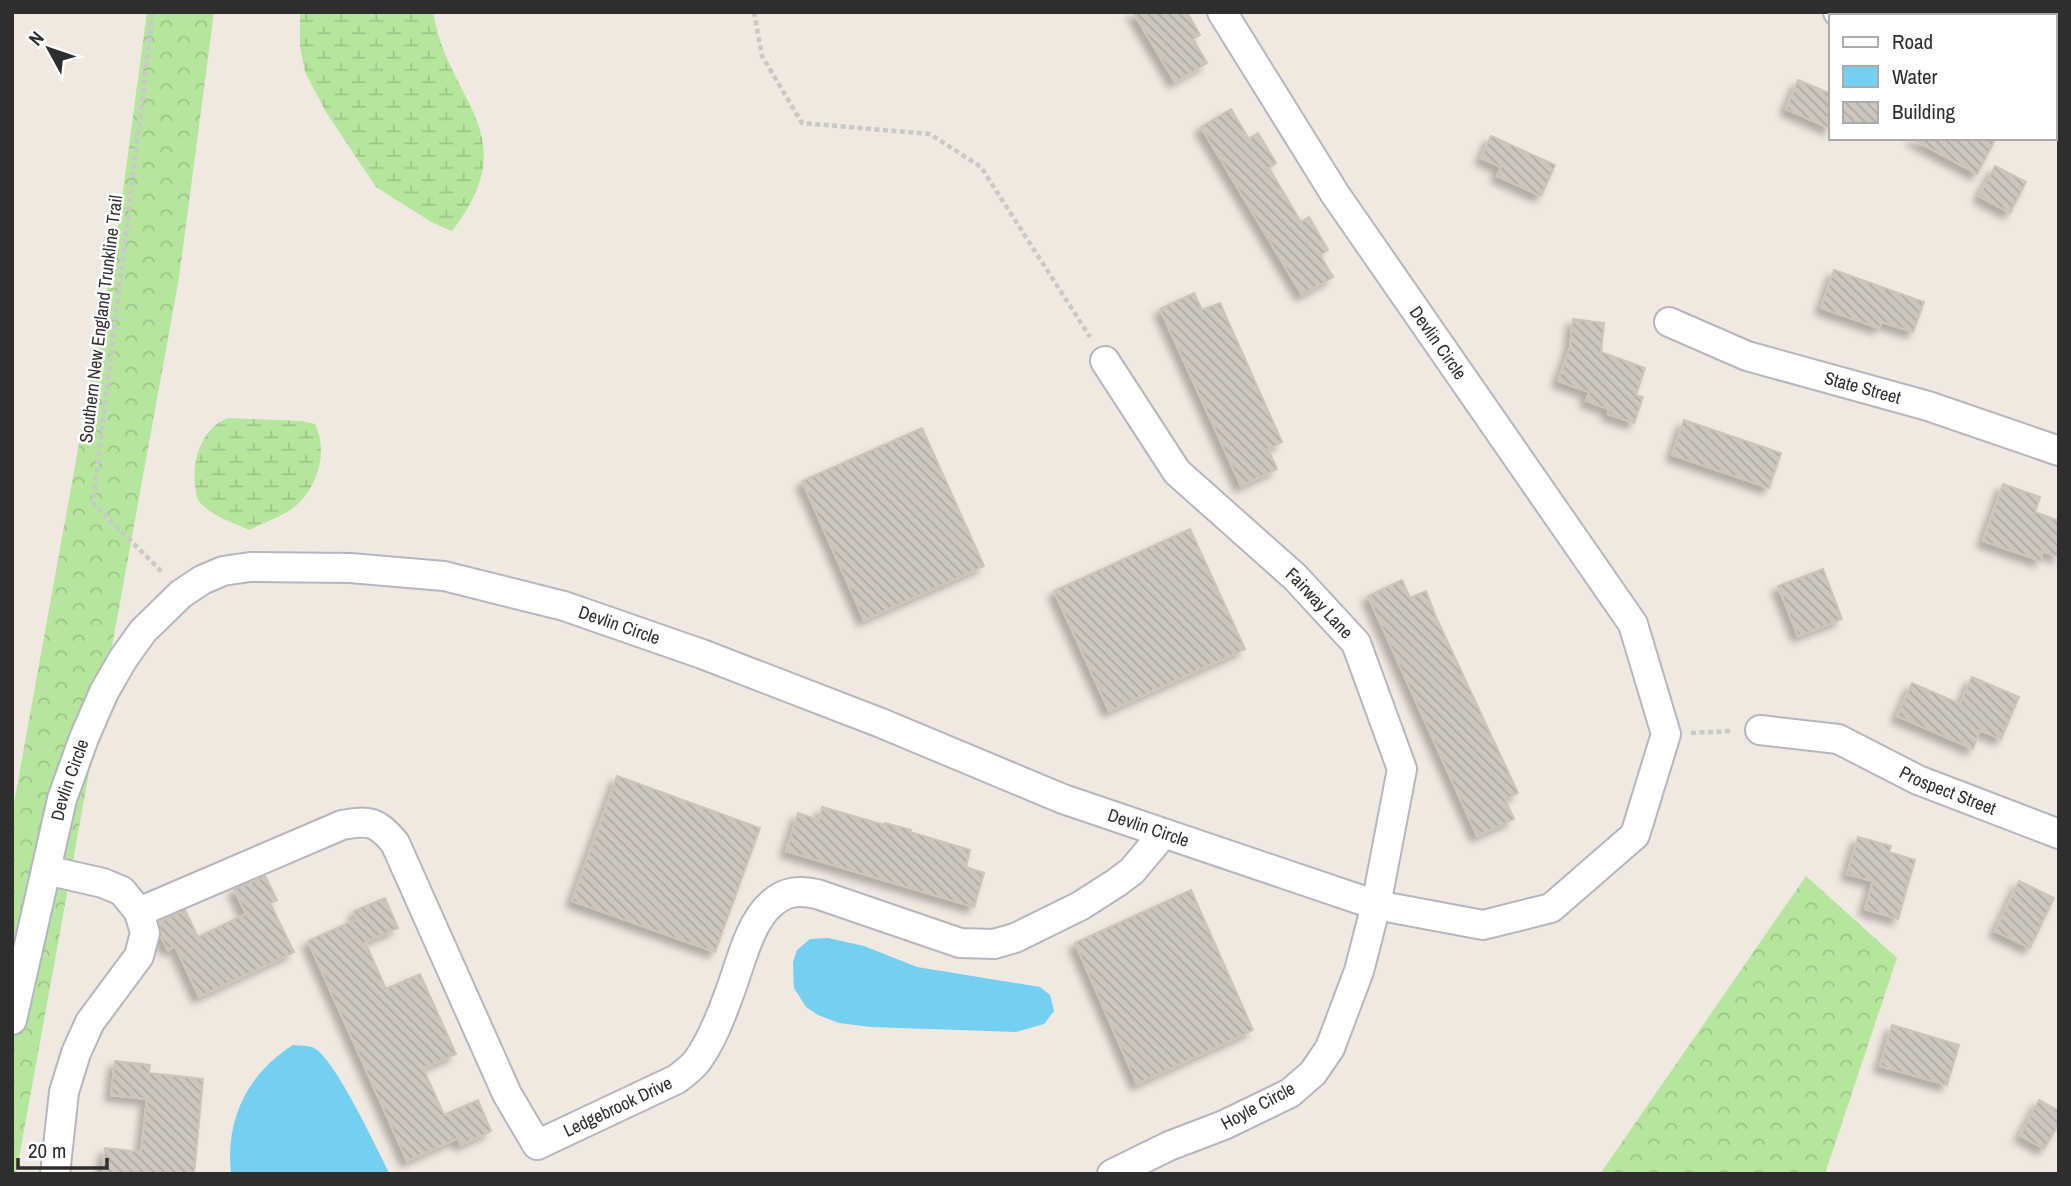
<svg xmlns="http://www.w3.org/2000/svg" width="2071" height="1186" font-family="'Archivo Narrow',sans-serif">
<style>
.forest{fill:url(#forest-crowns)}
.wetland{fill:url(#wetland-marsh)}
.water{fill:#75cff0}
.building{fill:url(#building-back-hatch);stroke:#cbc5ba;stroke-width:2;filter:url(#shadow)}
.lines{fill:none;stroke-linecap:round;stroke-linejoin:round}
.minor-casing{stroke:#b4b7c1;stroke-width:32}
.path{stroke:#c9c9c9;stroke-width:4.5;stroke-dasharray:5 3.5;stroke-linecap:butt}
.minor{stroke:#fff;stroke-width:28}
.labels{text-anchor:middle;stroke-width:5;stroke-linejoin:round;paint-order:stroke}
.street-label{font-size:18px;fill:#2e2e2e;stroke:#fff}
</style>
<defs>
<pattern id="forest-crowns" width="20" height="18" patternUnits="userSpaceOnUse" patternTransform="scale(1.75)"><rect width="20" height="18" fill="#b6e59e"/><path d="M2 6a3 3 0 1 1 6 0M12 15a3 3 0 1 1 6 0" fill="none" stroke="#9dc588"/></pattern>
<pattern id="wetland-marsh" width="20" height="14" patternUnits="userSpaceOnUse" patternTransform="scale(1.75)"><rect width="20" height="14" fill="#b6e59e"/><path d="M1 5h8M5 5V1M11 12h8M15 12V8" fill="none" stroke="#9dc588"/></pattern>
<pattern id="building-back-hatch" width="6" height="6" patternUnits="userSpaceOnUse" patternTransform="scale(1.75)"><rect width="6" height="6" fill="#cbc7bf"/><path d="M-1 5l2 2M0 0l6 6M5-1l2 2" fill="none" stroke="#afaba4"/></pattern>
<filter id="shadow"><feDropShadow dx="-6" dy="6" stdDeviation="3.5" flood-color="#0004"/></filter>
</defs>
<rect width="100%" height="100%" fill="#efe9e1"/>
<path class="forest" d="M147 12H214L179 278 16 1174H12V814L118 228Z
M1806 876 1897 958 1825 1174H1600Z"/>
<path class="wetland" d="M300 12H433C448 103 527 134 452 231L433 223 376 187 326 112 305 72 300 46Z
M228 418 302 421 315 424C329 452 317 490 293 508 281 517 263 523 249 530 232 522 210 516 198 500 196 496 196 490 195 485 192 459 202 428 228 418Z"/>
<path class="water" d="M828 938 864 946 917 967 1040 987 1050 995 1054 1011 1044 1024 1016 1032 871 1027 839 1023 818 1015 806 1007 794 988 793 962 797 950 810 939Z
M293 1045C299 1046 309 1045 314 1048 336 1060 376 1148 390 1174H231C225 1120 247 1074 293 1045Z"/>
<path class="building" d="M1133 12H1187L1200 35 1193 39 1207 63 1175 82Z
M1798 80 1831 94V129L1786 109Z
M1231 109 1249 139 1258 133 1276 163 1269 168 1301 222 1309 217 1328 250 1320 255 1333 277 1302 295 1201 127Z
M1491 136 1555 165 1541 196 1497 176 1501 167 1481 158Z
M1911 138H1996L1977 174Z
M1995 166 2026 182 2010 213 1979 196Z
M1834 270 1924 302 1913 332 1882 322 1879 328 1821 308Z
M1194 293 1202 310 1220 303 1282 442 1268 449 1277 469 1241 486 1160 309Z
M1573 319 1604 323 1601 352 1645 368 1636 395 1643 397 1634 423 1608 414 1609 409 1586 401 1589 392 1558 381 1570 347Z
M1684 420 1781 453 1769 488 1672 455Z
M922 428 984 566 864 620 802 481Z
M2003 484 2040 497 2035 512 2059 521V557L2042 551 2041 561 1983 541Z
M1190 529 1245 649 1109 711 1054 591Z
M1823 569 1842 619 1798 636 1778 586Z
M1402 580 1410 598 1426 591 1436 617 1518 793 1505 799 1514 819 1477 836 1368 596Z
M1972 677 2019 697 2001 739 1980 730 1973 749 1897 716 1912 683 1960 704Z
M617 776 760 828 715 952 572 901Z
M822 807 884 825 885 823 911 830 910 832 970 850 966 867 984 873 974 907 786 851 798 813 819 820Z
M1858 837 1891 846 1889 852 1915 860 1898 919 1865 909 1873 881 1847 874Z
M265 876 277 900 270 903 294 952 199 997 175 946 168 950 161 937 159 922 185 910 198 937 246 914 234 889Z
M2019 881 2054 898 2030 948 1995 931Z
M1191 890 1253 1030 1137 1084 1075 943Z
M385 898 398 928 365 942 386 989 420 974 456 1054 423 1068 444 1115 478 1100 491 1131 461 1145 458 1138 407 1161 308 941 357 919 354 911Z
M1892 1025 1959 1045 1947 1085 1880 1066Z
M115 1061 150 1065 149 1073 203 1079 194 1174H102L105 1148 141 1152 147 1099 111 1095Z
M2039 1100 2059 1111V1123L2044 1149 2020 1135Z"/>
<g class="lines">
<g class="minor-casing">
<g id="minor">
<path d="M1838 12 1849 16"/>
<path d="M2055 81 2059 83"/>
<path id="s1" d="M1669 322 1747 356 1928 406 2059 451"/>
<path id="s2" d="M1105 361 1177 472 1295 577 1356 643 1402 769 1376 905 1359 971 1330 1048 1313 1073 1290 1093 1224 1125 1169 1146 1112 1174"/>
<path id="s3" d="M1760 730 1838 739 1918 780 2059 834"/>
<path d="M46 870 103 883 122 891 139 912"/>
<path id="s4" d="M12 1020 62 799 84 738 104 692 123 659 143 631 181 594 202 580 223 571 250 567 350 568 444 576 564 606 702 654 881 723 1063 799 1376 905 1483 925 1551 908 1635 835 1666 734 1633 624 1335 194 1222 12"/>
<path id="s5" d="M55 1174 64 1092 76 1053 90 1022 139 956 145 933 139 912 342 825C369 820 377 821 395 843L507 1094 537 1145 677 1079C683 1074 692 1068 697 1061 711 1042 720 1019 728 997 739 970 748 924 771 904 785 891 799 890 817 894L960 943 994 944 1015 938 1080 906 1116 883 1132 871 1163 834"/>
</g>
</g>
<path class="path" d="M153 12 93 503 163 573
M754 12 762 56 802 123 930 134 981 167 1090 337
M1691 733 1732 731"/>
<use href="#minor" class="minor"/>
</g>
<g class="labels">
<g class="street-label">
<text transform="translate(101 319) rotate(-83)" y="6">Southern New England Trunkline Trail</text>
<text transform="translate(1438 343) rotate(55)" y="6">Devlin Circle</text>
<text dy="6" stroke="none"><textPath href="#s1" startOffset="205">State Street</textPath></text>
<text dy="6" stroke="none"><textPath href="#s2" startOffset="326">Fairway Lane</textPath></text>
<text dy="6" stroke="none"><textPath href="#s4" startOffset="919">Devlin Circle</textPath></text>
<text dy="6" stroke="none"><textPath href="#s4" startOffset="247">Devlin Circle</textPath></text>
<text dy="6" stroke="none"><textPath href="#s3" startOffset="200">Prospect Street</textPath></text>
<text dy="6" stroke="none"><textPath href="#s4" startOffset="1486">Devlin Circle</textPath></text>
<text transform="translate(1258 1106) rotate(-28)" y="6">Hoyle Circle</text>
<text dy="6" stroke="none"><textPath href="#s5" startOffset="990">Ledgebrook Drive</textPath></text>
</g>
</g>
<rect width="2071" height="1186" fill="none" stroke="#2e2e2e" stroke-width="28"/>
<rect x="1829" y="14" width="228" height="126" fill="#ffffff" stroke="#ababab" stroke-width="2"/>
<rect x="1843" y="37" width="35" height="10" fill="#ffffff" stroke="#ababab" stroke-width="2"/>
<text x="1892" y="49" font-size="21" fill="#2e2e2e">Road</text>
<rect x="1843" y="66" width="35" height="21" fill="#75cff0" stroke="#ababab" stroke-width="2"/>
<text x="1892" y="84" font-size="21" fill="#2e2e2e">Water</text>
<rect x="1843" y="102" width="35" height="21" fill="url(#building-back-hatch)" stroke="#ababab" stroke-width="2"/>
<text x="1892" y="119" font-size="21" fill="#2e2e2e">Building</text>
<g transform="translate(49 49) rotate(310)" stroke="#ffffff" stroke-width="5" paint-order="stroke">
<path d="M0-5L12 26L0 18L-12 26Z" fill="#2e2e2e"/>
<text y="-10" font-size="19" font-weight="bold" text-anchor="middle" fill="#2e2e2e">N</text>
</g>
<path d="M18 1158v10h89v-10" fill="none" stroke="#2e2e2e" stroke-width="3.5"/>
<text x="28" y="1158" font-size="21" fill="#2e2e2e" stroke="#ffffff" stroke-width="5" paint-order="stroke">20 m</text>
</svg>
